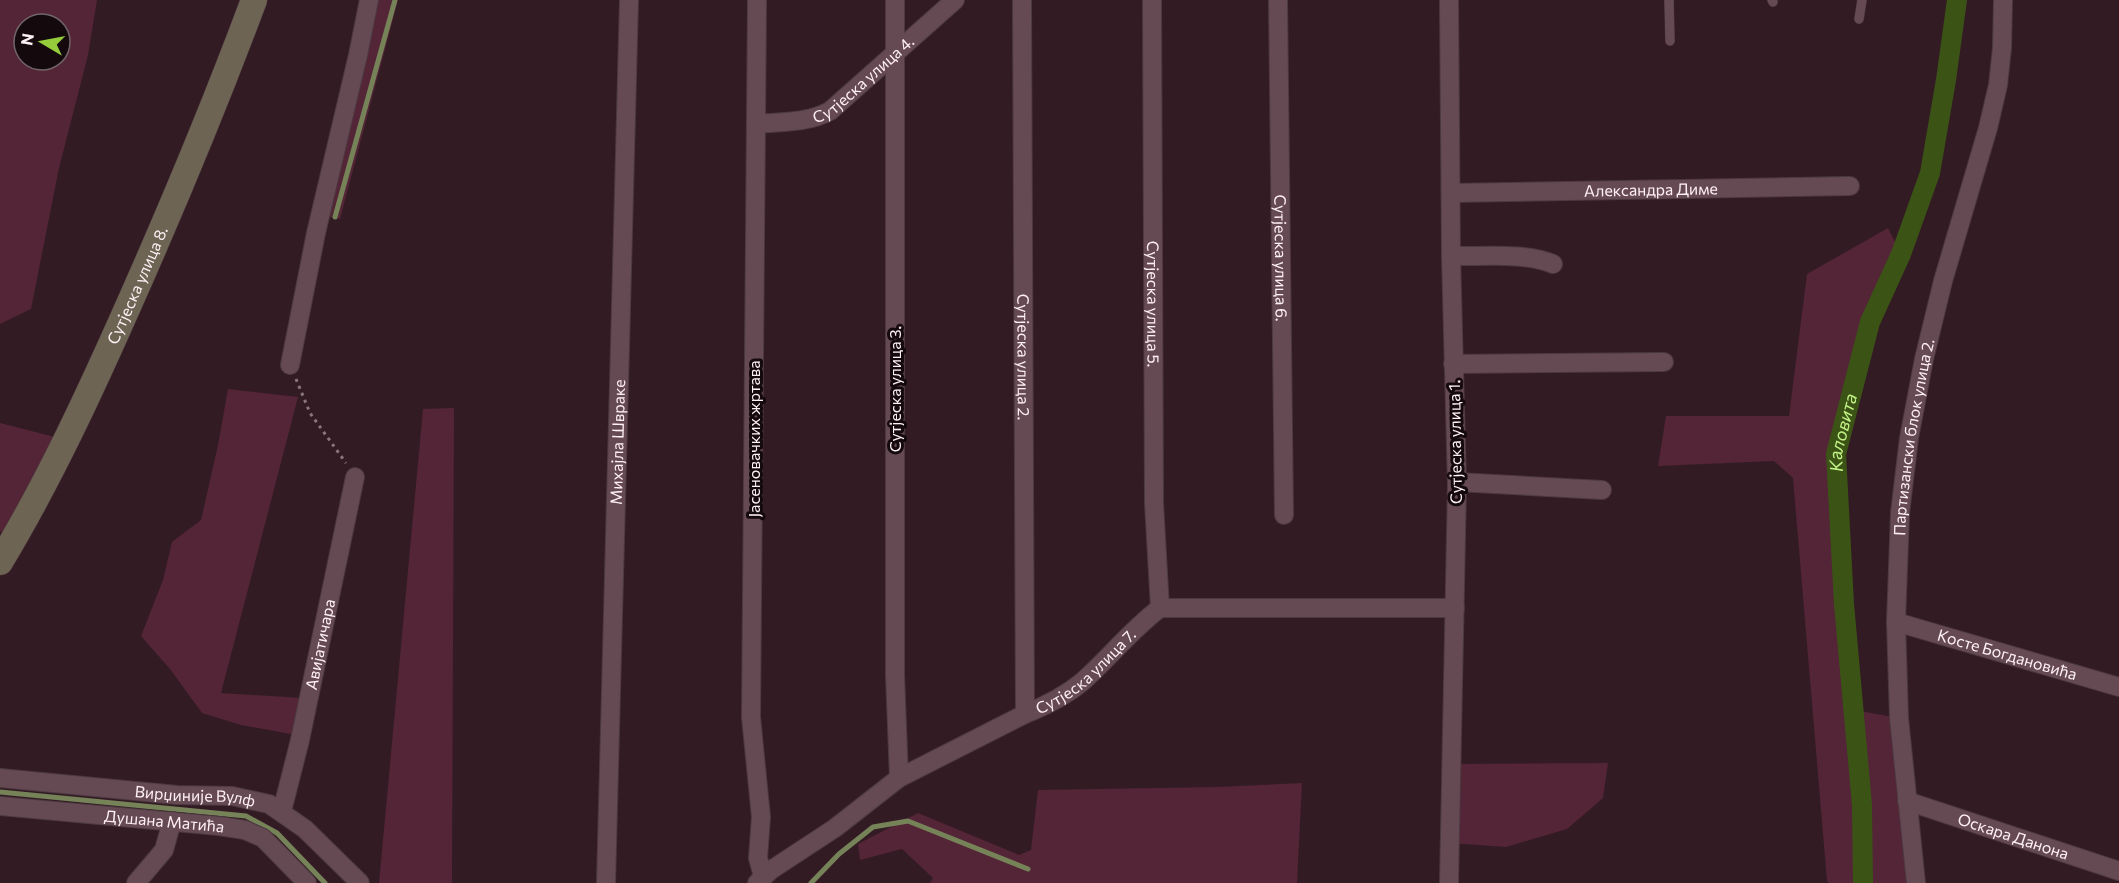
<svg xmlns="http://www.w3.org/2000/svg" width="2119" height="883" font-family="Commissioner,sans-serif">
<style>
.green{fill:#532537;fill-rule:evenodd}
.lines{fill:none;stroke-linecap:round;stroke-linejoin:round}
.stream{stroke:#768359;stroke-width:5}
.canal{stroke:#3b5416;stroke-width:20}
.lane-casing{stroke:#4c3940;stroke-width:10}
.street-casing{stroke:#4c3940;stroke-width:20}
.secondary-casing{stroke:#4c3940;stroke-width:27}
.path{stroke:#8a777d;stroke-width:3;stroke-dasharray:3 4.5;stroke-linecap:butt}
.lane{stroke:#664a53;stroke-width:9}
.street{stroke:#664a53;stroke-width:18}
.secondary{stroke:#6d6453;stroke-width:26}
.labels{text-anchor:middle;stroke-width:6;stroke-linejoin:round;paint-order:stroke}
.street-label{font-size:16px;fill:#fef0f4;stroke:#14090d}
.water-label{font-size:18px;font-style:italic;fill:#c2f286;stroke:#14090d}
</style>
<rect width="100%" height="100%" fill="#331b24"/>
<path class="green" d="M0 0H97L88 55 59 168 31 309 0 324ZM24 24H60V60H24Z
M375 0H398L340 219 329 217Z
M1888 228 1901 254 1870 322 1836 454 1846 625 1854 710 1899 718 1915 883H1829L1827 881 1793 478 1774 461 1658 466 1666 416H1789L1807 274Z
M228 389 298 397 221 693 303 698 296 735 241 725 202 713 170 669 141 636 163 580 172 542 201 520 218 445Z
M454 408 452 883H379L423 409Z
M0 423 55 437 4 534 0 531Z
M1608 763 1603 798 1567 829 1506 847 1450 843 1451 764Z
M1302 783 1297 883H930L933 878 902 849 860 860 858 844 918 813 1019 855 1031 850 1038 790 1217 787Z"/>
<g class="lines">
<path class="stream" d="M335 217 395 0
M0 792 246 816 277 833 325 883
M811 883 839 854 873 827 908 821 1028 869"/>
<path class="canal" id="s1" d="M1863 883 1862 805 1844 604 1836 454 1870 322 1901 254 1930 173 1946 80 1957 0"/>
<g class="lane-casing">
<path id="lane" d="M1669 0 1670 41
M1772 0 1773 2
M1859 19 1862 0"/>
</g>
<g class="street-casing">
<g id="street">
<path d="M757 0 751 717 761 817 758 858 763 876"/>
<path d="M895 0V675L899 778"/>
<path id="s2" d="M1022 0 1025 714"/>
<path id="s3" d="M1152 0 1154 503 1160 608"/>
<path id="s4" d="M1278 0 1284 515"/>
<path id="s5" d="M757 124C781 122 808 123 830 111L955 0"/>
<path id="s6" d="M1451 193 1850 186"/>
<path d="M1451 256C1481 257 1526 252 1553 264"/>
<path d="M1453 364 1664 362"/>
<path d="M290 365 316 233 358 55 369 0"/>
<path d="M1457 482 1602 490"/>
<path id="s7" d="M1896 622 2119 687"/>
<path id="s8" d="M0 778 177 795 232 796 269 804 305 829 360 883"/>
<path id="s9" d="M1907 801 2119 871"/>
<path id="s10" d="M0 806 219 826 245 830 263 838 307 883"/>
<path id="s11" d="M282 811 300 740 355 477"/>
<path d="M136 883 164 850 172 821"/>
<path id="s12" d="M606 883 629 0"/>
<path id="s13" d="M757 883 771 870 835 828 899 778 1025 714C1045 706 1065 696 1082 682 1109 658 1131 630 1160 608H1455"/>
<path d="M1449 883 1457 485 1451 256 1449 0"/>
<path id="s14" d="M1916 883 1899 718 1896 622 1900 513 1909 438 1924 359 1943 281 1988 128 1998 85 2002 48 2003 0"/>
</g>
</g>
<g class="secondary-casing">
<g id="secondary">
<path id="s15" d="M0 562C50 479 91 390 130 302 174 203 216 102 254 0"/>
</g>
</g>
<path class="path" d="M296 379 310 413 346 463"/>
<use href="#lane" class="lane"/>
<use href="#street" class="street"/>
<use href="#secondary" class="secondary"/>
</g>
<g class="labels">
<g class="street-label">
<text dy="6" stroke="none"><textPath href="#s5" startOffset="120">Сутјеска улица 4.</textPath></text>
<text dy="6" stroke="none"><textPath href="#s6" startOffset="200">Александра Диме</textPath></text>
<text dy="6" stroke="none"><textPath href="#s4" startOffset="258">Сутјеска улица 6.</textPath></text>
<text dy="6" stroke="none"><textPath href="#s15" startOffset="309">Сутјеска улица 8.</textPath></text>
<text dy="6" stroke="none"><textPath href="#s3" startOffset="304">Сутјеска улица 5.</textPath></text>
<text dy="6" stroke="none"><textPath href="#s2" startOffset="357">Сутјеска улица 2.</textPath></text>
<text transform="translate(895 389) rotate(-90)" y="6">Сутјеска улица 3.</text>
<text dy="6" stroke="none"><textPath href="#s14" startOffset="448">Партизански блок улица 2.</textPath></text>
<text transform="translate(754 439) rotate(-90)" y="6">Јасеновачких жртава</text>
<text dy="6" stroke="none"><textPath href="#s12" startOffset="441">Михајла Швраке</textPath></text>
<text transform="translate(1455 442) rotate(-91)" y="6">Сутјеска улица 1.</text>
<text dy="6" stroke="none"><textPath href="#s11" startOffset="171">Авијатичара</textPath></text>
<text dy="6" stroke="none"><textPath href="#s7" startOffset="116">Косте Богдановића</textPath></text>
<text dy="6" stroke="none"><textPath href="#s13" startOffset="393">Сутјеска улица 7.</textPath></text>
<text dy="6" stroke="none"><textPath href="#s8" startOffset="196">Вирџиније Вулф</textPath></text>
<text dy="6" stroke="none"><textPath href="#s10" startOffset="165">Душана Матића</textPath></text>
<text dy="6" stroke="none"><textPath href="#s9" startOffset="112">Оскара Данона</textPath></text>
</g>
<g class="water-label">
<text dy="6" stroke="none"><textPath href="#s1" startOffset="452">Каловита</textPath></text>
</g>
</g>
<g transform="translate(42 42) rotate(280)"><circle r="28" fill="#14090d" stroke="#726569" stroke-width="1.5"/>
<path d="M0-4.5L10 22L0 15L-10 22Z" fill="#94cc3c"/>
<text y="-9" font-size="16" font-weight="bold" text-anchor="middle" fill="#fef0f4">N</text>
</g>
</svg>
